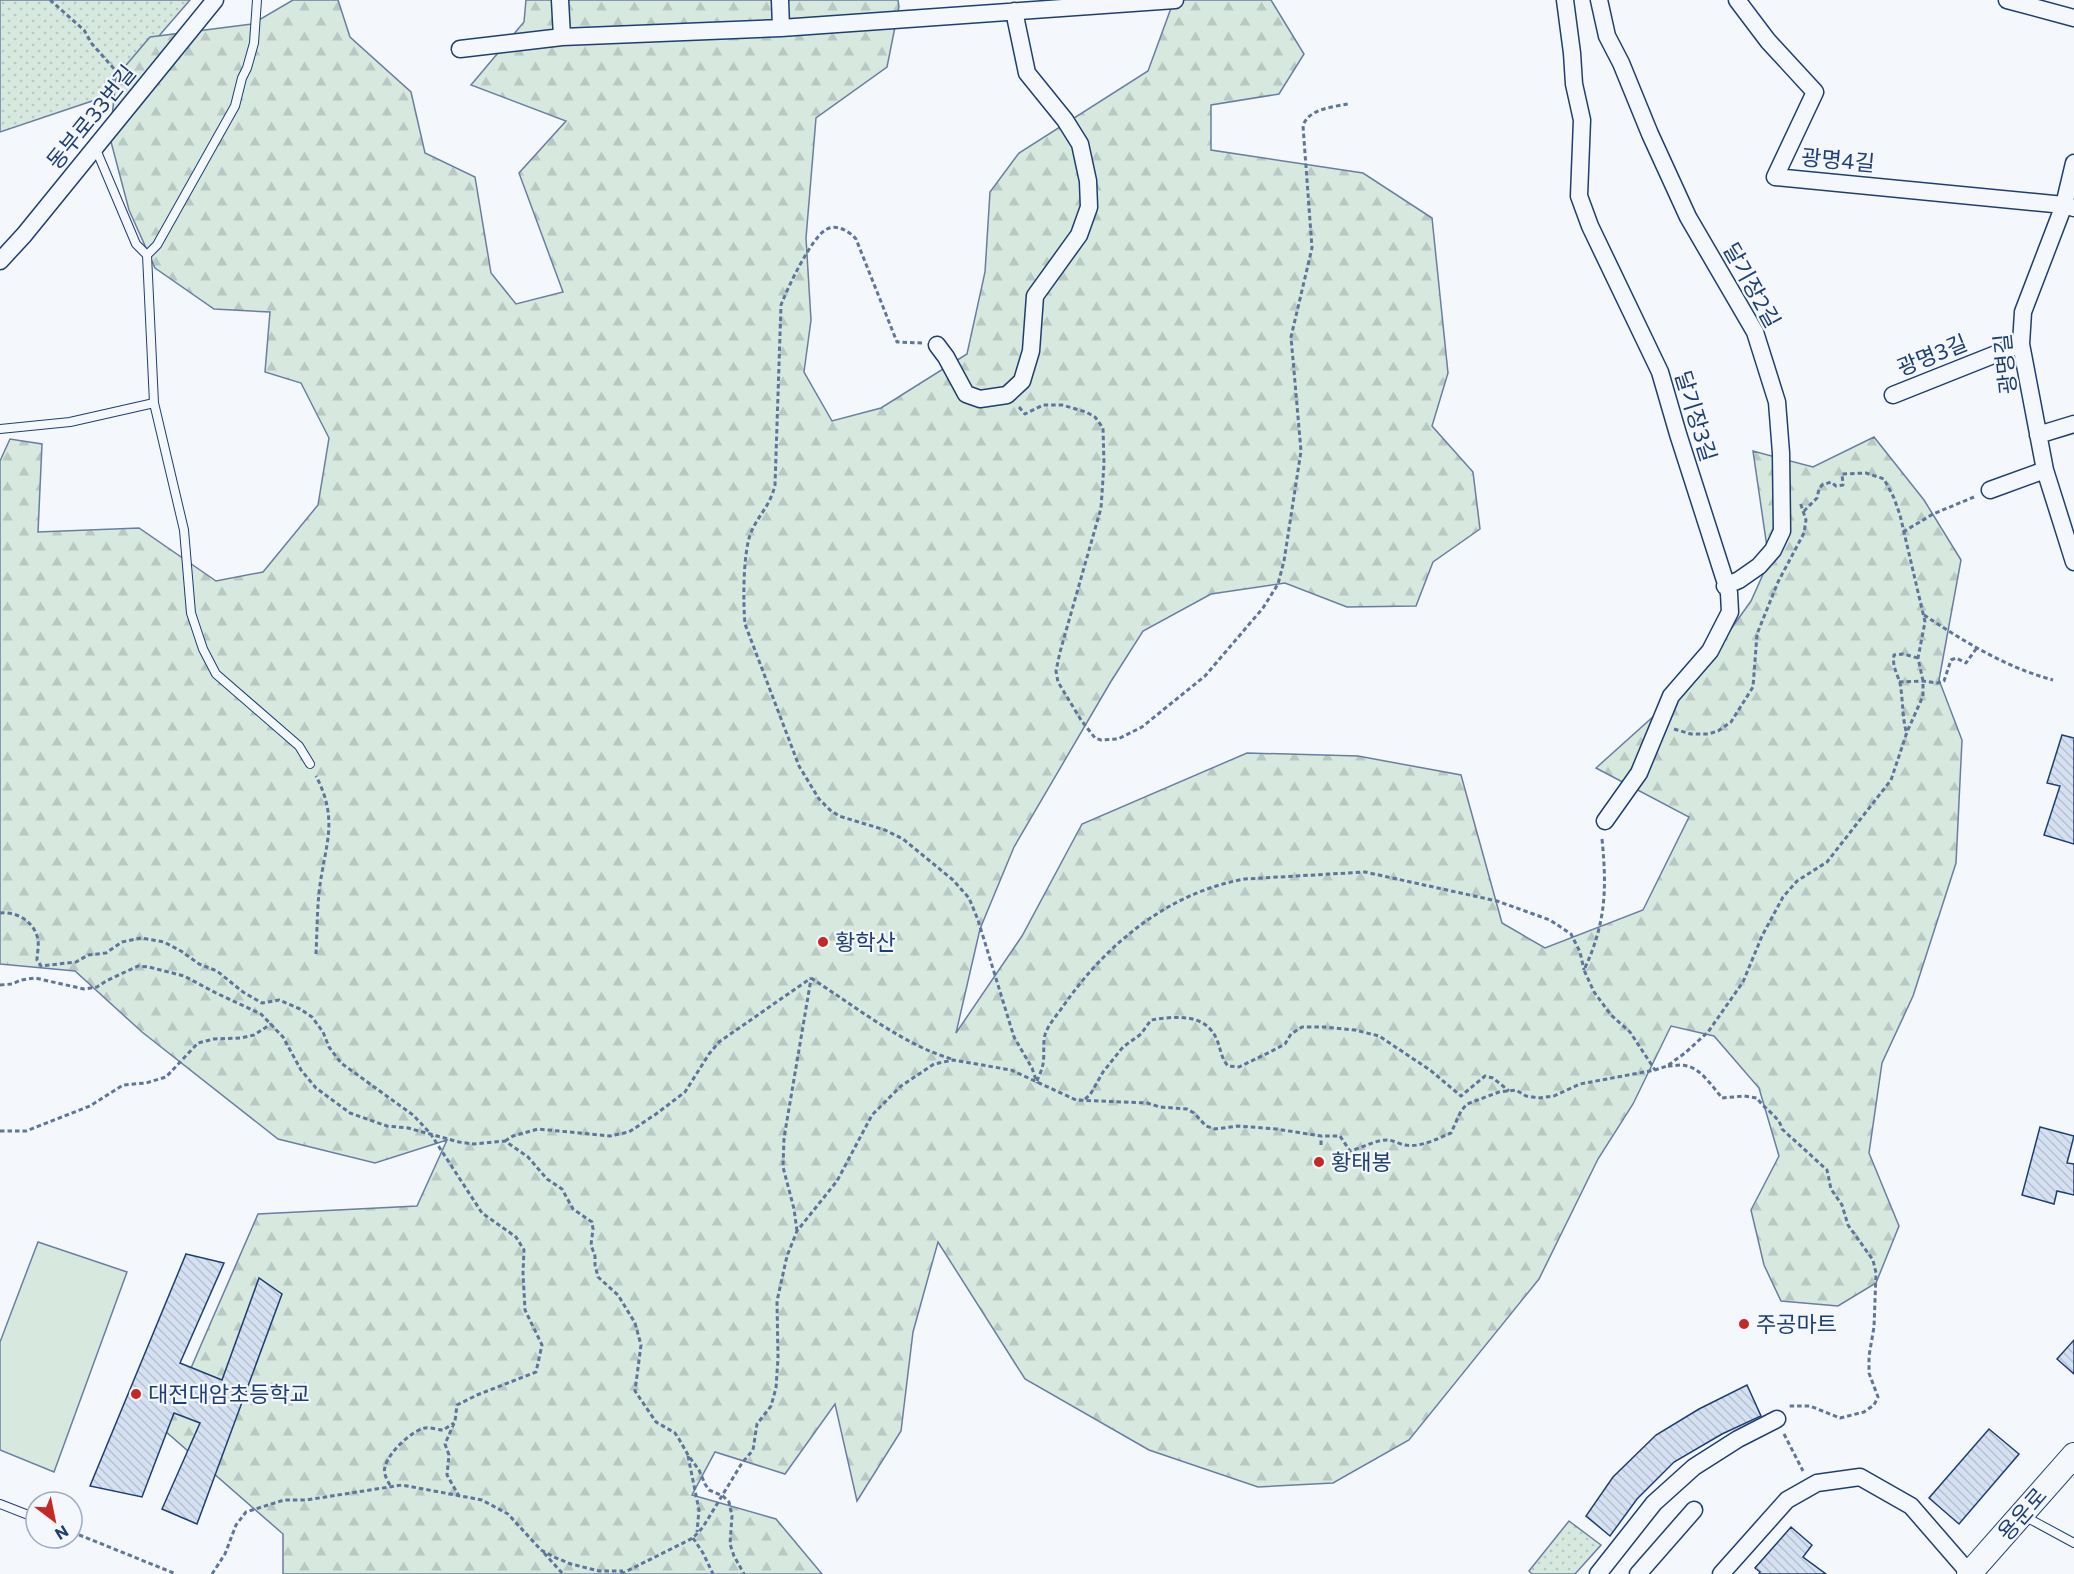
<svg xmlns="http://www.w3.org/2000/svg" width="2074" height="1574" font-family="Commissioner,'Noto Sans KR',sans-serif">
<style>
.grass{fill:url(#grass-dots);stroke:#687fa3;stroke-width:1.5}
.forest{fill:url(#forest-firs);stroke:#687fa3;stroke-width:1.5}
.garden{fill:#d7e8df;stroke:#687fa3;stroke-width:1.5}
.building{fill:url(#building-back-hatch);stroke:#1d3f73;stroke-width:1.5}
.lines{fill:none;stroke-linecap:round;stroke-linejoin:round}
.lane-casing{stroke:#1d3f73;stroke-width:10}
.street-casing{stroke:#1d3f73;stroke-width:19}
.secondary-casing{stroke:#1d3f73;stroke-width:26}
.path{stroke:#5e769c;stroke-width:3;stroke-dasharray:4.5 3;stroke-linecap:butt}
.lane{stroke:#f4f7fb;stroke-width:8}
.street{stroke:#f4f7fb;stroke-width:16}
.secondary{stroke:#f4f7fb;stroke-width:24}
.poi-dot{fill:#c62828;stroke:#f4f7fb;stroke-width:2}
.labels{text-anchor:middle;stroke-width:4.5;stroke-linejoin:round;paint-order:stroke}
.street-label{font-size:22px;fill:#1d3f73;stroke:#f4f7fb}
.poi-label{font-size:22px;fill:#1d3f73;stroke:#f4f7fb;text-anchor:start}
</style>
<defs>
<pattern id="grass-dots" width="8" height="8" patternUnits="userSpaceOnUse" patternTransform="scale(1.5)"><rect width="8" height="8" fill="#d7e8df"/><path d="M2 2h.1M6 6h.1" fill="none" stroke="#b8c8c3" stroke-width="1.8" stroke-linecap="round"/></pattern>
<pattern id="forest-firs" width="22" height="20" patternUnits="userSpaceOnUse" patternTransform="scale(1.5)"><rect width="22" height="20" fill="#d7e8df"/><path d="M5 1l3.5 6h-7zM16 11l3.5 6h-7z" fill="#b8c8c3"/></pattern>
<pattern id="building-back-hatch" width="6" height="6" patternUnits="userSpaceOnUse" patternTransform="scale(1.5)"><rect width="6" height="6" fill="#d5e0f0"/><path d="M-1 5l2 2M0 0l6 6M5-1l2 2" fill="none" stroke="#b6c1d1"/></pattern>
</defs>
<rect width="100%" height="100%" fill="#f4f7fb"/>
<path class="grass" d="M0 0H190L107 96 0 132Z
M1569 1521 1601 1545 1575 1574H1532L1529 1571Z"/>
<path class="forest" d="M293 0H338L350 37 411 92 425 153 475 177 491 273 516 304 563 292 519 173 566 121 471 85 524 22 526 0H898L899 7 887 67 816 118 806 238 811 320 804 372 832 421 881 408 967 354 985 272 990 192 1019 153 1148 71 1174 0H1271L1304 54 1279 94 1211 105V150L1363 173 1432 218 1448 373 1432 426 1473 472 1480 529 1433 562 1416 606 1347 607 1285 583 1211 594 1143 631 1110 683 1014 847 980 929 956 1033 1022 936 1082 824 1247 753 1358 756 1461 775 1502 923 1545 948 1643 910 1689 817 1596 768 1695 679 1751 601 1769 561 1753 451 1813 467 1874 437 1924 500 1961 560 1939 680 1962 740 1956 863 1913 996 1882 1063 1869 1153 1899 1226 1876 1283 1838 1306 1781 1301 1764 1265 1751 1210 1779 1156 1759 1088 1714 1036 1671 1026 1633 1104 1598 1159 1539 1279 1409 1440 1333 1483 1258 1487 1149 1450 1025 1379 938 1242 913 1332 901 1431 857 1501 835 1404 785 1474 715 1452 692 1495 776 1519 822 1574H283V1534L164 1430 258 1214 417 1206 447 1140 375 1163 278 1139 142 1032 75 971 0 964V461L10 439 42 444 38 532 139 528 216 581 263 572 318 505 329 438 301 383 265 372 270 312 214 309 155 268 129 210 110 138 116 77 150 37 252 24Z"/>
<path class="garden" d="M38 1242 127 1272 54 1472 0 1450V1342Z"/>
<path class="building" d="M2062 735 2074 738V844L2044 835 2060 786 2047 783Z
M2040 1127 2074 1136 2067 1163 2074 1164V1195L2057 1191 2054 1204 2022 1195Z
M186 1254 224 1263 180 1363 222 1380 259 1278 282 1294 197 1524 162 1509 200 1423 174 1413 142 1497 90 1486Z
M2074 1340V1374L2057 1359Z
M1747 1385 1761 1416 1722 1434 1674 1462 1637 1499 1610 1536 1586 1516 1613 1477 1656 1435 1699 1409Z
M1989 1429 2019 1454 1959 1524 1929 1498Z
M1791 1527 1812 1545 1803 1557 1826 1574H1759L1760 1572 1755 1568Z"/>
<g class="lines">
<g class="lane-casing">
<path id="lane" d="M95 147 136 244 147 255 154 403 184 530 191 613 203 649 216 674 299 746 310 764
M147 255 157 245 235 106 242 78 247 68 254 43 257 0
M0 429 70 422 154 403
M0 1504 36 1518
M72 1516V1515
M2024 1516 2074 1543"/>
</g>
<g class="street-casing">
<path id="street" d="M560 0 562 37
M780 0 781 28
M1565 0 1572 53 1574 84 1582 120 1579 196 1590 226 1660 372 1678 434 1729 593 1730 612 1710 651 1671 696 1639 773 1605 821
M1599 0 1607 36 1621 63 1650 134 1688 217 1755 332 1777 402 1781 453 1782 531 1773 550 1759 566 1739 580 1725 586
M1737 0 1768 41 1815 92 1775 177 2064 205 2074 208
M2007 0 2074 18
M460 49 562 37 781 28 1175 0
M2074 163 2064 205 2023 312 2021 344 2045 470 2074 562
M0 261 24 235 215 0
M937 345 946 357 966 394 980 399 1007 395 1022 381 1031 351 1035 296 1079 235 1089 207 1088 181 1080 144 1065 120 1027 73 1014 11
M1893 395 2021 344
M2038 435 2074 424
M1990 490 2045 470
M1598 1574 1654 1503 1694 1467 1738 1439 1777 1419
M1638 1574 1694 1510
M1721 1574 1787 1500 1817 1483 1860 1477 1911 1506 1970 1574"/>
</g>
<g class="secondary-casing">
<path id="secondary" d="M1969 1574 2074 1455"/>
</g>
<path class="path" d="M50 0 84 30 92 44 117 72 110 86
M922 343 897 342 856 239C849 231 837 224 827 229 812 236 787 289 781 305L775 485C770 507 757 516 750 535 743 557 743 601 745 624L799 766 819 799 830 810 839 816 885 830 903 839 953 880 969 898 978 920 1014 1037 1032 1068 1037 1083
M1019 407 1025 414 1043 405H1062L1086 412 1095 417 1103 428 1104 464 1101 508 1060 652 1056 671 1058 682 1081 720 1095 738 1101 740 1118 739 1142 727 1205 676 1263 608 1278 584 1284 561 1301 451 1291 337 1312 248 1303 126C1308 109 1332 107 1348 104
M1903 532 1933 514 1974 497
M1924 615C1965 642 2005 667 2053 680
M1899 682 1923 681 1937 683 1944 681 1951 660 1956 658 1966 663 1976 649
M1674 729 1691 734H1708L1718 731 1731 722 1753 687 1757 634 1778 582 1804 533 1806 520 1800 502
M1906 731C1902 715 1903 699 1900 683 1897 673 1892 666 1894 655L1903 654 1918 658
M1602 839C1607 889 1606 923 1584 970L1594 992 1611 1015 1630 1032 1655 1070
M0 913C17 911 35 922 38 940 39 947 37 954 37 960L41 966 76 962 88 955 106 953 122 942 141 938 164 942 181 951 199 964 217 971 243 992 262 1003 279 1000 300 1009 312 1017 323 1032 329 1047 341 1063 413 1115 430 1133 482 1213 516 1237 524 1250 523 1273 525 1310 542 1345 536 1372 477 1395 457 1405 455 1421 445 1444 449 1455 447 1475 459 1496
M316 954C317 934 317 913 319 893 324 846 340 822 316 776
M811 978C853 1005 905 1046 952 1059
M0 985 12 984 21 980 35 978 84 989 97 987 106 981 138 966 149 967 184 976 216 993 261 1014 283 1037 301 1070 316 1088 350 1113 387 1126 408 1128 459 1142 473 1144 505 1141 528 1157 547 1179 562 1189 573 1209 592 1222 593 1229 591 1245 595 1256V1265L598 1277 618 1295 635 1323 641 1345 635 1391 656 1422 675 1433 679 1439 688 1455 699 1470 705 1484 709 1490 723 1496 729 1502 732 1516 730 1544 734 1556 744 1574
M1668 1066C1673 1066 1681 1064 1687 1066 1701 1069 1713 1087 1722 1098L1744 1096 1757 1098C1763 1108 1780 1117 1782 1129L1827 1170 1831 1189 1842 1205 1848 1225 1873 1260 1876 1273 1874 1327 1869 1356V1373L1878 1397 1874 1405 1864 1412 1840 1418 1810 1406H1788
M1037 1081C1039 1076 1042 1070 1043 1064 1045 1054 1042 1041 1046 1032 1050 1022 1058 1014 1064 1005 1107 943 1170 892 1245 879L1365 872 1497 901 1550 920 1571 934 1580 952 1584 970
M1085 1099 1090 1095 1103 1072 1123 1047 1141 1034 1151 1020C1176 1016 1206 1013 1217 1040 1221 1050 1221 1058 1228 1066L1239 1067 1270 1052 1285 1044 1291 1034 1302 1027H1324L1355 1030 1379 1036 1430 1070 1461 1096 1485 1076 1493 1078 1509 1091
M0 1131H26L90 1106 123 1085 146 1083 166 1077 198 1043 214 1039 241 1038 254 1035 271 1024
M505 1141 513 1136 538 1129 610 1136 629 1132 656 1114 685 1092 709 1054 719 1042 811 978
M1321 1145V1136
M797 1231 794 1209 783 1167 784 1138 811 979
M1784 1434 1803 1471
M688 1456 699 1510 697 1532
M390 1485C387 1480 383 1473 385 1467 388 1453 411 1431 425 1428 430 1427 438 1430 443 1430L454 1423
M72 1532 176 1574
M693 1538 703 1553 713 1574
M544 1553 563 1574
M212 1574 225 1554 236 1525 246 1512 284 1500H306L402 1485 482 1500 508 1514 541 1550 554 1557 571 1564 599 1571H623
M621 1574 693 1538 703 1527 742 1463 753 1450 757 1424 771 1406 776 1388 778 1358 777 1301 787 1256 797 1231 837 1181 872 1115 901 1086 934 1064 953 1060 1011 1070 1076 1100 1147 1103 1160 1107 1187 1109 1194 1113 1206 1126 1215 1129 1238 1126 1276 1129 1321 1136H1340L1350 1151C1362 1148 1375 1140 1387 1140 1393 1140 1399 1144 1405 1145 1420 1148 1439 1138 1451 1133L1461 1111 1467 1104 1499 1092 1516 1090 1526 1096 1538 1098 1554 1096 1580 1084 1655 1070 1667 1066 1685 1053 1708 1032 1743 982 1762 936 1783 897 1797 881 1827 862 1891 780 1907 732 1923 696V681L1918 658 1925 622 1900 515 1894 498 1884 479 1866 473 1842 474 1843 485 1836 486 1831 482 1822 485 1819 489 1817 498 1804 511"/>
<use href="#lane" class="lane"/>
<use href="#street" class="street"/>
<use href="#secondary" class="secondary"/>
</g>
<g class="poi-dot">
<circle cx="823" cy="942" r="6"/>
<circle cx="1319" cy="1162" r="6"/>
<circle cx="1744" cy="1324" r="6"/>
<circle cx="136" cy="1394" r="6"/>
</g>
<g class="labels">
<g class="street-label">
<text transform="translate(91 117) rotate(-51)" y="8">동부로33번길</text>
<text transform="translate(1838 160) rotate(5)" y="8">광명4길</text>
<text transform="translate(1752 285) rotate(61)" y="8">달기장2길</text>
<text transform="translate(1932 355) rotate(-22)" y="8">광명3길</text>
<text transform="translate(2005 364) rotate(-96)" y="8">광명길</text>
<text transform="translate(1696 416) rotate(73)" y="8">달기장3길</text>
<text transform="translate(2022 1514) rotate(-49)" y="8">용운로</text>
</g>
<g class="poi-label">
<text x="835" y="950">황학산</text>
<text x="1331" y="1170">황태봉</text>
<text x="1756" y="1332">주공마트</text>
<text x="148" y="1402">대전대암초등학교</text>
</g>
</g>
<g transform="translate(54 1520) rotate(148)"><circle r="28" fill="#f4f7fb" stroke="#9eadc5" stroke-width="1.5"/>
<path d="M0-4.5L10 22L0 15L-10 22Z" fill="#c62828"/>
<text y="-9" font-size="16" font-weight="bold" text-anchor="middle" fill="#1d3f73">N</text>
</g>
</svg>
